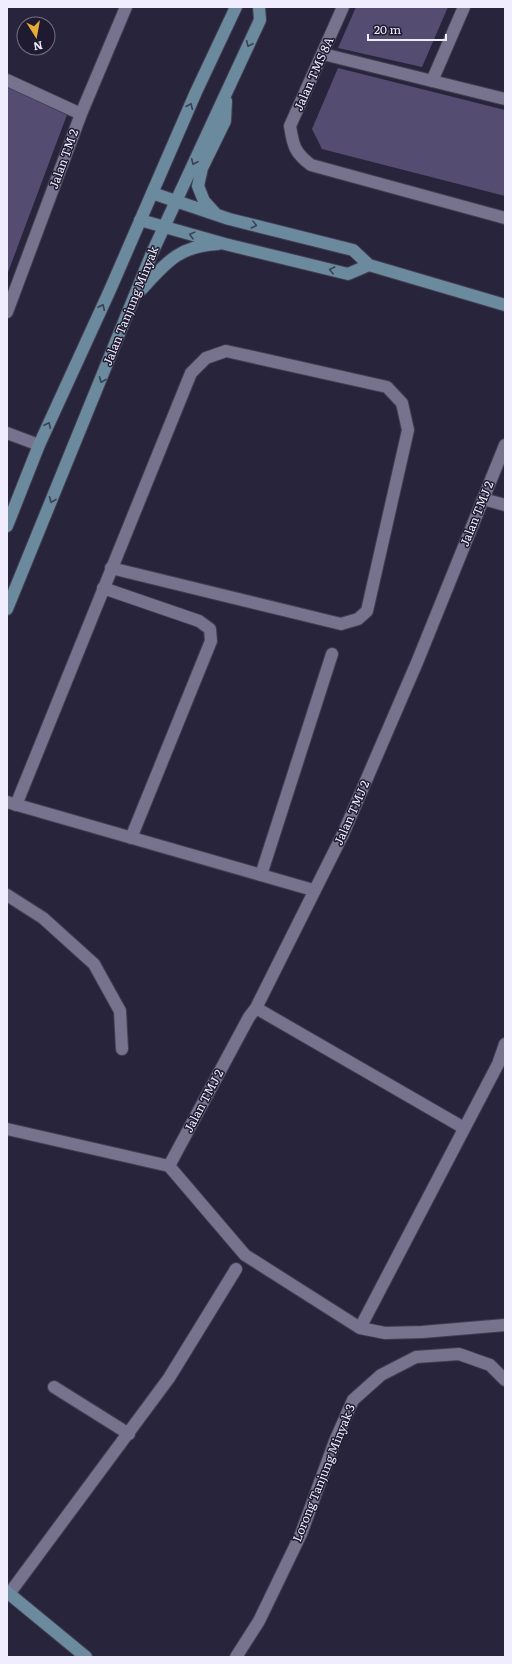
<svg xmlns="http://www.w3.org/2000/svg" width="512" height="1664" font-family="Literata,serif">
<style>
.building{fill:#544d71}
.lines{fill:none;stroke-linecap:round;stroke-linejoin:round}
.lane-casing{stroke:#423e52;stroke-width:14}
.street-casing{stroke:#423e52;stroke-width:14}
.secondary-casing{stroke:#423e52;stroke-width:14}
.lane{stroke:#77728e;stroke-width:12}
.street{stroke:#77728e;stroke-width:12}
.secondary{stroke:#6b8a9d;stroke-width:12}
.oneway{stroke:#3a4156}
.labels{text-anchor:middle;stroke-width:3;stroke-linejoin:round;paint-order:stroke}
.street-label{font-size:12px;fill:#f0eefe;stroke:#1f1a30}
</style>
<rect width="100%" height="100%" fill="#28243b"/>
<path class="building" d="M356 7H448L422 67 338 48Z
M338 68 505 110V196L322 149 312 129Z
M7 85 68 112 7 275Z"/>
<g class="lines">
<g class="lane-casing">
<path id="lane" d="M323 54 505 99
M432 81 464 7
M483 499 505 505
M103 588 199 621 210 629 211 641 131 838
M16 805 191 373 206 358 226 351 387 387 402 403 408 430 367 611 358 619 341 624 111 568
M261 875 332 654
M7 895 43 918 94 964 120 1011 122 1049
M7 1129 169 1166"/>
</g>
<g class="street-casing">
<path id="street" d="M343 7 290 126C293 146 295 153 311 165L505 218
M7 80 81 114
M7 312 81 114 126 7
M7 433 39 445
M505 445 418 660 343 834 256 1008 249 1017 169 1166 245 1255 360 1328 385 1333 422 1332 505 1325
M7 802 313 890
M256 1008 464 1128
M360 1328 498 1064 505 1044
M54 1387 129 1434
M9 1594 169 1378 236 1269
M236 1657 259 1621 301 1534 335 1441 353 1400 381 1375 416 1357 459 1354 490 1365 505 1380"/>
</g>
<g class="secondary-casing">
<path id="secondary" d="M152 193 229 219 353 250 369 265 505 305
M215 213 204 201 198 186 202 168 225 121 226 101
M140 220 225 244 348 274 369 265
M141 290C166 263 178 246 218 244
M7 526 39 445 110 290 196 92 236 7
M7 609 152 253 260 20 259 7
M7 1592 86 1657"/>
</g>
<use href="#lane" class="lane"/>
<use href="#street" class="street"/>
<use href="#secondary" class="secondary"/>
</g>
<defs><path id="oneway-chevron" d="M-2-3.5L2.5 0L-2 3.5" fill="none" stroke-width="1.6" stroke-linecap="round" stroke-linejoin="round"/></defs>
<g class="oneway">
<use href="#oneway-chevron" transform="translate(249 44) rotate(115)"/>
<use href="#oneway-chevron" transform="translate(190 106) rotate(-67)"/>
<use href="#oneway-chevron" transform="translate(194 162) rotate(115)"/>
<use href="#oneway-chevron" transform="translate(254 225) rotate(14)"/>
<use href="#oneway-chevron" transform="translate(192 235) rotate(-165)"/>
<use href="#oneway-chevron" transform="translate(332 270) rotate(-166)"/>
<use href="#oneway-chevron" transform="translate(102 307) rotate(-65)"/>
<use href="#oneway-chevron" transform="translate(102 380) rotate(112)"/>
<use href="#oneway-chevron" transform="translate(48 425) rotate(-65)"/>
<use href="#oneway-chevron" transform="translate(52 500) rotate(112)"/>
</g>
<g class="labels">
<g class="street-label">
<text transform="translate(314 74) rotate(-66)" y="4">Jalan TMS 8A</text>
<text transform="translate(64 159) rotate(-70)" y="4">Jalan TM 2</text>
<text transform="translate(131 306) rotate(-68)" y="4">Jalan Tanjung Minyak</text>
<text transform="translate(477 514) rotate(-68)" y="4">Jalan TMJ 2</text>
<text transform="translate(352 813) rotate(-66)" y="4">Jalan TMJ 2</text>
<text transform="translate(204 1101) rotate(-62)" y="4">Jalan TMJ 2</text>
<text transform="translate(324 1473) rotate(-68)" y="4">Lorong Tanjung Minyak 3</text>
</g>
</g>
<rect width="512" height="1664" fill="none" stroke="#f0eefe" stroke-width="16"/>
<g transform="translate(36 36) rotate(169)"><circle r="19" fill="#1f1a30" stroke="#736f82"/>
<path d="M0-3L7 15L0 10L-7 15Z" fill="#e6ad36"/>
<text y="-6" font-size="11" font-weight="bold" text-anchor="middle" fill="#f0eefe">N</text>
</g>
<path d="M368 34v6h78v-6" fill="none" stroke="#f0eefe" stroke-width="2"/>
<text x="374" y="34" font-size="12" fill="#f0eefe" stroke="#1f1a30" stroke-width="3" paint-order="stroke">20 m</text>
</svg>
